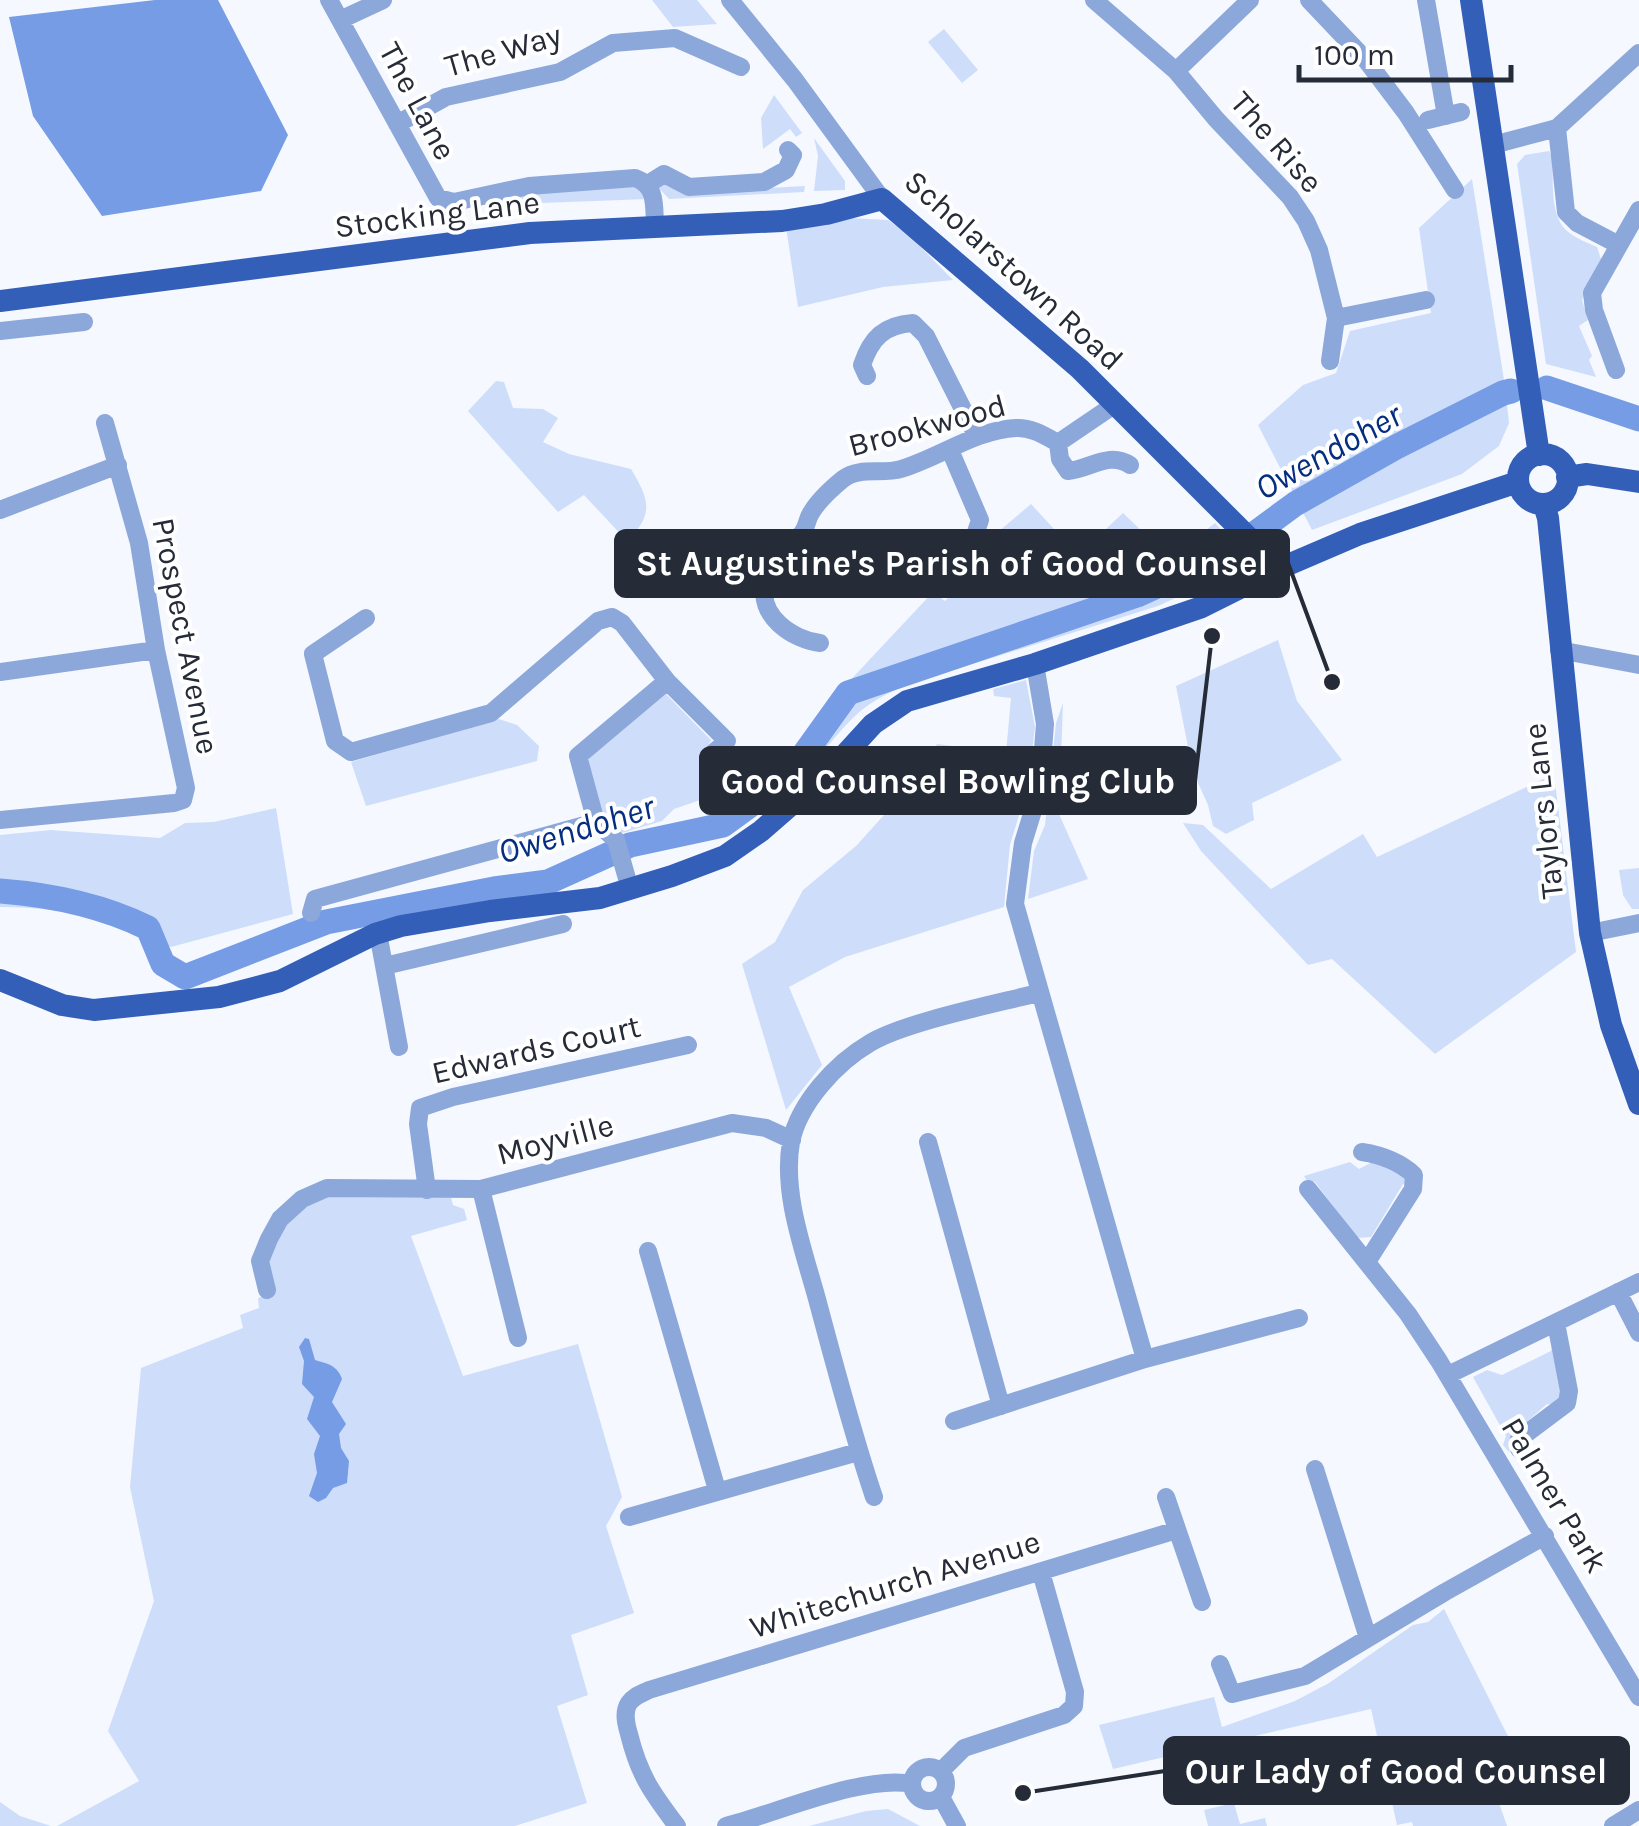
<svg xmlns="http://www.w3.org/2000/svg" width="1639" height="1826" font-family="Karla,sans-serif">
<style>
.green{fill:#cedefa}
.water{fill:#759ce4}
.lines{fill:none;stroke-linecap:round;stroke-linejoin:round}
.river{stroke:#759ce4;stroke-width:25}
.minor{stroke:#8ca7d9;stroke-width:18}
.major{stroke:#335fb8;stroke-width:22}
.labels{text-anchor:middle;stroke-width:8;stroke-linejoin:round;paint-order:stroke}
.street-label{font-size:32px;fill:#252c38;stroke:#fff}
.water-label{font-size:35px;font-style:italic;fill:#052e80;stroke:#fff}
.leader{fill:none;stroke:#252c38;stroke-width:4}
.callout-dot{fill:#252c38;stroke:#fff;stroke-width:4}
.callout{fill:#252c38;stroke:#252c38;stroke-width:4}
.callout-label{font-size:35px;text-anchor:middle;font-weight:bold;fill:#fff}
</style>
<rect width="100%" height="100%" fill="#f5f8ff"/>
<path class="green" d="M652 0H697L717 24 673 27Z
M944 29 978 70 962 83 928 42Z
M774 95 802 133 796 137 790 129 763 149 761 118Z
M814 138 845 181V190L814 191 818 156Z
M1549 151 1552 157C1554 179 1549 215 1567 231 1575 238 1588 243 1597 247L1601 259 1582 300 1588 320 1579 326 1592 356 1589 360 1596 377 1546 364 1517 164 1525 155Z
M1472 179 1505 386 1509 423 1499 446 1462 474 1312 530 1258 425 1303 385 1336 373 1350 331 1431 313 1419 228Z
M661 181 688 192 805 186 804 192 669 199 656 185Z
M633 183 648 199 459 206 528 193Z
M850 218 888 220 911 237 953 280 883 287 798 307 786 227Z
M496 381 504 382 513 408 543 409 558 418 543 442 569 454 631 469C649 499 655 514 627 541L584 495 558 512 468 411Z
M1031 504 1078 555 1123 513 1170 558 1215 523 1241 552 1244 566 1158 606 915 682C864 702 857 712 822 753L806 738 843 688 933 592 945 601 977 568 998 532Z
M1278 640 1297 701 1342 760 1252 803 1254 820 1226 834 1213 826 1208 805 1193 772 1176 686Z
M1026 680 1035 727 1028 786 1010 845 1004 907 845 957 789 987 822 1065 786 1110 742 964 775 942 803 890 856 846 912 784 937 744 1006 753 1011 698 994 696 993 689Z
M665 693 711 740 706 750 719 760 715 795 674 809 662 821 622 833C621 832 608 826 607 825 594 810 583 771 590 753Z
M1063 703 1059 814 1088 879 1028 899 1034 851 1045 825 1056 723Z
M499 719 517 725 539 746 537 761 366 806 351 762Z
M1554 774 1576 952 1435 1054 1332 959 1308 965 1201 851 1183 823 1203 825 1271 889 1363 834 1377 857Z
M276 808 293 914 171 947C110 917 69 908 0 907V835L51 830 160 838 185 823 214 822Z
M1639 868V909H1632L1623 895 1619 870Z
M1376 1160 1386 1168 1397 1167 1406 1173 1408 1186 1403 1184 1371 1237 1357 1238 1315 1182 1307 1181 1304 1176 1350 1162 1359 1169Z
M329 1191 450 1193 453 1205 464 1209 467 1220 411 1236 463 1376 578 1344 622 1497 606 1526 634 1613 571 1635 588 1695 557 1706 587 1803 515 1826H57L139 1781 108 1731 154 1601 130 1487 141 1368 243 1328 240 1315 259 1308 258 1298 273 1292 264 1272 284 1220Z
M1554 1338 1562 1394 1556 1405 1547 1404 1514 1433 1509 1452 1503 1445 1506 1436 1473 1377 1487 1370 1502 1375 1551 1351Z
M1444 1609 1518 1756 1496 1794 1507 1826H1413L1412 1822 1397 1825 1371 1709 1113 1769 1099 1725 1214 1697 1222 1727 1295 1701 1329 1683 1413 1625 1428 1622Z
M0 1802 20 1816 51 1826H0Z
M1234 1803 1240 1824 1265 1818 1267 1826H1208L1204 1810Z
M888 1809 920 1826H809L866 1811Z"/>
<path class="water" d="M155 0H218L288 135 261 191 102 216 33 116 9 17Z
M305 1338 309 1339 315 1360C328 1364 337 1365 342 1379L332 1402 346 1424 339 1434 341 1448 349 1461 347 1483 333 1488 326 1498 318 1502 309 1496 317 1473 314 1454 320 1436 307 1419 314 1397 302 1384 304 1361 299 1347Z"/>
<g class="lines">
<path class="river" d="M1547 388 1639 419
M0 891C53 895 101 905 148 928L163 964 185 977 326 922 494 889 548 882 630 845 723 825 787 778 848 693 1137 595 1227 554 1295 504 1396 447 1503 393 1511 391"/>
<path class="minor" d="M329 0 438 198 454 202 529 186 635 178C657 186 654 205 655 227
M730 0 795 80 882 199
M1094 0 1176 71
M1250 0 1176 71 1216 119 1290 197 1306 221 1319 250 1336 318 1330 361
M1309 0 1366 60 1406 113 1455 190
M1426 0 1446 116
M340 20 383 0
M1428 120 1461 112
M397 124 446 97 560 72 613 43 675 38 741 67
M1557 128 1566 212 1577 223 1619 245
M1493 145 1557 128 1639 53
M648 184 664 174 689 187 764 182 786 170 793 155 788 150
M1336 318 1426 300
M0 331 84 322
M1616 370 1594 310 1592 293 1639 210
M867 376 862 365C871 338 884 325 913 323L926 336 976 435
M1058 443 1060 459 1068 471C1090 469 1109 451 1130 465
M0 510 118 465
M947 574 972 544 980 520 950 450
M366 618 313 654 335 741 351 752 491 713 598 621 612 617 622 623 667 681 727 741 713 753
M820 643C793 640 756 615 766 583 772 564 790 547 802 533 807 527 807 519 811 513 818 501 832 488 843 479 860 466 882 475 901 469 940 457 976 430 1016 428 1031 427 1045 436 1058 443L1114 405
M1559 650 1639 665
M1035 664 1045 724 1040 788 1023 843 1015 904 1145 1359
M0 672 156 650
M0 820 174 803 183 800 186 788 156 650 139 543 105 423
M630 889 616 840 596 822 578 756 667 681
M311 913 315 899 596 822
M378 933 399 1047
M1590 933 1639 923
M393 964 563 924
M928 1142 1001 1406
M1362 1152C1381 1155 1400 1162 1414 1175L1413 1189 1367 1262
M1308 1189 1408 1314 1439 1361 1639 1697
M427 1190 418 1124 420 1108 453 1097 688 1045
M648 1251 717 1490
M267 1290 260 1261 269 1239 280 1219 302 1199 327 1188 481 1189
M1618 1292 1639 1333
M518 1338 481 1189 732 1123 766 1128 792 1140
M1448 1375 1639 1282
M954 1421 1145 1359 1299 1318
M1519 1449V1439L1567 1403 1569 1391 1556 1323
M1315 1469 1368 1638
M874 1497C852 1432 835 1366 817 1299 804 1251 782 1194 791 1142 799 1103 836 1063 870 1043 905 1022 995 1004 1038 993
M1166 1497 1202 1602
M629 1517 858 1452
M1220 1664 1232 1694 1305 1676 1445 1592 1545 1536
M912 1784a17 17 0 1 1 34 0a17 17 0 1 1-34 0Z
M941 1771 964 1748 1064 1715 1074 1706 1075 1692 1041 1572
M941 1797 957 1826
M677 1826C652 1793 639 1775 629 1734 626 1724 623 1712 629 1703 634 1696 641 1694 649 1690L1177 1530
M726 1826C775 1814 864 1774 912 1784
M1613 1826 1639 1810"/>
<path class="major" d="M1471 0 1539 455
M0 301 530 233 782 221 826 214 882 199 1080 369 1251 540 1276 570
M1518 479a25 25 0 1 1 50 0a25 25 0 1 1-50 0Z
M1567 477 1587 474 1639 482
M1544 505 1548 518 1590 933 1611 1025 1639 1104
M0 980 62 1005 94 1010 219 997 280 981 375 934 401 926 490 911 600 898 672 876 725 856 761 831 830 771 873 724 907 701 1035 664 1202 607 1276 570 1360 534 1518 482"/>
</g>
<g class="labels">
<g class="street-label">
<text transform="translate(503 50) rotate(-16)" y="11">The Way</text>
<text transform="translate(418 101) rotate(62)" y="11">The Lane</text>
<text transform="translate(1277 142) rotate(49)" y="11">The Rise</text>
<text transform="translate(437 214) rotate(-7)" y="11">Stocking Lane</text>
<text transform="translate(1014 270) rotate(42)" y="11">Scholarstown Road</text>
<text transform="translate(927 425) rotate(-15)" y="11">Brookwood</text>
<text transform="translate(186 636) rotate(79)" y="11">Prospect Avenue</text>
<text transform="translate(1543 811) rotate(-96)" y="11">Taylors Lane</text>
<text transform="translate(536 1049) rotate(-13)" y="11">Edwards Court</text>
<text transform="translate(555 1139) rotate(-15)" y="11">Moyville</text>
<text transform="translate(1555 1495) rotate(59)" y="11">Palmer Park</text>
<text transform="translate(895 1584) rotate(-17)" y="11">Whitechurch Avenue</text>
</g>
<g class="water-label">
<text transform="translate(1328 451) rotate(-29)" y="12">Owendoher</text>
<text transform="translate(576 829) rotate(-17)" y="12">Owendoher</text>
</g>
</g>
<path class="leader" d="M1332 682L1288 563M1212 636L1195 781M1023 1793L1165 1771"/>
<g class="callout-dot">
<circle cx="1332" cy="682" r="10"/>
<circle cx="1212" cy="636" r="10"/>
<circle cx="1023" cy="1793" r="10"/>
</g>
<g class="callout">
<rect x="616" y="531" width="672" height="65" rx="10"/>
<rect x="701" y="748" width="494" height="65" rx="10"/>
<rect x="1165" y="1738" width="463" height="65" rx="10"/>
</g>
<g class="callout-label">
<text x="952" y="575">St Augustine's Parish of Good Counsel</text>
<text x="948" y="793">Good Counsel Bowling Club</text>
<text x="1396" y="1783">Our Lady of Good Counsel</text>
</g>
<path d="M1299 65v15h212v-15" fill="none" stroke="#252c38" stroke-width="5"/>
<text x="1314" y="65" font-size="30" fill="#252c38" stroke="#ffffff" stroke-width="8" paint-order="stroke">100 m</text>
</svg>
